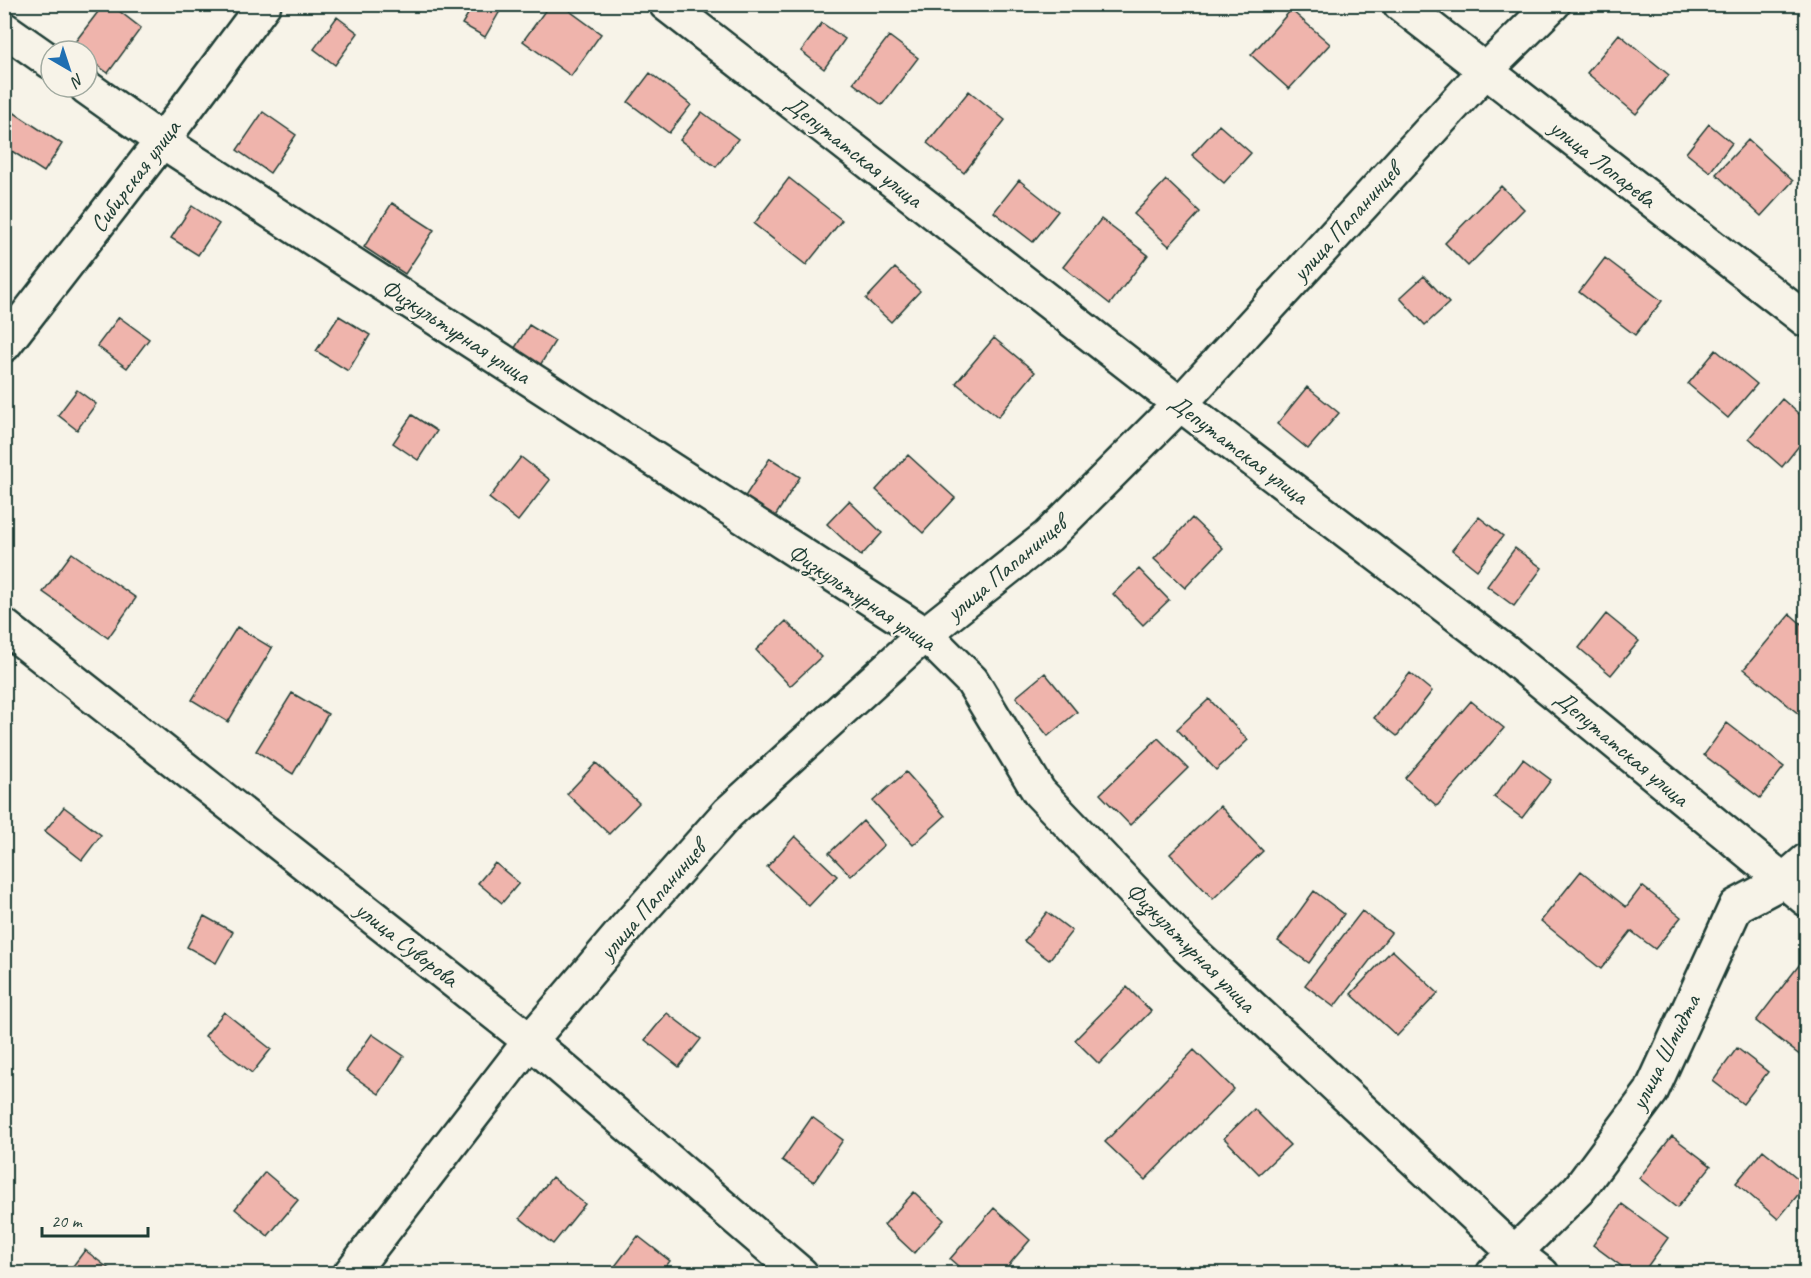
<svg xmlns="http://www.w3.org/2000/svg" width="1811" height="1278" font-family="Caveat,sans-serif">
<style>
.building{fill:#efb4ac;stroke:#1f3d34;stroke-width:1.5}
.lines{fill:none;stroke-linecap:round;stroke-linejoin:round}
.street-casing{stroke:#1f3d34;stroke-width:38}
.street{stroke:#f7f3e8;stroke-width:33}
.labels{text-anchor:middle;stroke-width:4.5;stroke-linejoin:round;paint-order:stroke}
.street-label{font-size:24px;fill:#1f3d34;stroke:#f7f3e8}
</style>
<rect width="100%" height="100%" fill="#f7f3e8"/>
<filter id="ink" filterUnits="userSpaceOnUse"><feTurbulence type="fractalNoise" baseFrequency=".0167" numOctaves="2"/><feDisplacementMap in="SourceGraphic" scale="12" xChannelSelector="R" yChannelSelector="G"/><feConvolveMatrix kernelMatrix="1 2 1 2 8 2 1 2 1" color-interpolation-filters="sRGB"/></filter>
<g filter="url(#ink)">
<path class="building" d="M104 4H110L141 28 108 73 87 58V51H78L72 46Z
M474 4H504L485 37 462 24Z
M550 4H560L601 34 571 76 523 41Z
M1291 10 1330 44 1289 89 1251 55Z
M337 17 358 33 335 65 314 49Z
M822 23 845 39 824 69 801 51Z
M1619 34 1669 75 1636 114 1587 73Z
M889 36 918 58 882 105 853 83Z
M650 73 691 105 669 133 628 102Z
M969 91 1005 120 964 173 927 143Z
M13 112 62 144 44 172 4 146V125Z
M263 112 296 135 270 173 237 150Z
M702 112 738 139 716 167 680 140Z
M1709 124 1732 143 1710 172 1686 153Z
M1219 125 1251 153 1224 183 1192 155Z
M1748 140 1793 181 1761 216 1716 174Z
M789 178 842 220 806 265 754 224Z
M1019 180 1058 211 1033 242 994 212Z
M1166 180 1200 212 1169 246 1134 214Z
M1501 186 1524 209 1468 266 1445 243Z
M392 203 434 230 405 274 364 247Z
M192 206 219 224 198 255 171 238Z
M1101 219 1148 255 1110 304 1063 267Z
M1605 258 1662 301 1635 335 1579 292Z
M895 268 920 291 891 322 866 299Z
M1424 276 1449 303 1425 325 1400 298Z
M339 316 370 335 348 371 316 351Z
M119 317 149 339 127 368 97 346Z
M529 325 555 341 539 367 513 351Z
M994 338 1035 372 998 417 956 383Z
M1716 350 1757 384 1728 418 1688 384Z
M1307 387 1339 413 1308 449 1277 424Z
M77 390 96 404 77 430 58 415Z
M1782 399 1806 420V437L1782 467 1749 438Z
M412 415 437 431 418 460 393 443Z
M908 455 955 498 923 533 876 490Z
M521 457 550 480 518 521 489 498Z
M770 458 800 477 774 518 744 498Z
M849 501 882 533 861 556 827 524Z
M1479 517 1503 536 1477 570 1452 550Z
M1192 518 1223 548 1185 588 1154 559Z
M1515 548 1542 568 1514 606 1487 586Z
M72 553 136 598 108 638 43 592Z
M1139 569 1169 600 1143 625 1113 594Z
M1606 614 1639 641 1611 675 1579 648Z
M1790 614 1806 628V720L1744 669Z
M786 621 821 657 790 686 756 650Z
M237 627 272 648 228 722 192 700Z
M1045 673 1077 712 1048 736 1016 697Z
M1410 673 1432 691 1397 736 1374 718Z
M292 693 328 714 293 774 256 751Z
M1209 699 1248 740 1216 770 1177 729Z
M1471 701 1504 728 1437 806 1405 778Z
M1727 723 1784 767 1760 798 1704 755Z
M1158 738 1188 768 1130 825 1100 794Z
M1523 759 1551 780 1522 818 1494 797Z
M596 763 639 803 609 834 567 794Z
M906 772 945 816 913 845 873 801Z
M1220 806 1263 851 1213 899 1170 854Z
M64 807 101 835 82 860 45 831Z
M863 821 884 845 851 876 829 853Z
M795 836 837 876 809 906 767 867Z
M495 863 519 883 502 903 478 883Z
M1581 871 1626 907 1642 886 1681 917 1655 949 1631 931 1601 969 1541 921Z
M1314 891 1344 914 1309 963 1278 941Z
M1362 911 1391 933 1334 1007 1305 985Z
M1047 912 1072 931 1049 960 1024 941Z
M204 916 233 932 216 963 187 947Z
M1392 950 1438 993 1397 1036 1351 994Z
M1800 964 1806 968V1060L1756 1021Z
M1127 987 1151 1011 1099 1064 1075 1040Z
M224 1012 271 1049 252 1073 205 1036Z
M667 1013 701 1039 679 1067 645 1040Z
M372 1034 404 1056 379 1094 346 1071Z
M1737 1048 1768 1072 1743 1104 1713 1081Z
M1194 1050 1234 1089 1145 1180 1105 1142Z
M1254 1109 1290 1145 1259 1174 1224 1138Z
M812 1117 843 1140 814 1182 782 1160Z
M1672 1136 1711 1166 1677 1208 1639 1178Z
M1763 1150 1806 1185 1778 1219 1736 1183Z
M265 1172 298 1200 268 1236 235 1209Z
M552 1177 585 1204 553 1244 520 1218Z
M914 1192 944 1220 914 1253 884 1225Z
M1622 1204 1668 1238 1642 1274H1632L1593 1245Z
M994 1208 1030 1240 1001 1274H967L950 1259Z
M638 1236 670 1261 660 1274H609Z
M85 1250 113 1272 111 1274H67Z"/>
<g class="lines">
<g class="street-casing">
<path id="street" d="M666 4 1180 404 1508 654 1806 899
M1400 4 1806 320
M4 29 51 62
M86 87 162 141 925 634 972 681 1039 792 1186 946 1515 1253 1542 1274
M4 345 162 141 264 4
M4 626 530 1041 801 1274
M350 1274 530 1041 625 929 728 813 925 634 1048 536 1180 404 1485 71 1553 4
M1493 1274 1579 1189 1651 1092 1736 906 1783 881 1806 861"/>
</g>
<use href="#street" class="street"/>
</g>
</g>
<g class="labels">
<g class="street-label">
<text transform="translate(854 151) rotate(38)" y="8">Депутатская улица</text>
<text transform="translate(1603 163) rotate(38)" y="8">улица Лопарева</text>
<text transform="translate(135 176) rotate(-53)" y="8">Сибирская улица</text>
<text transform="translate(1346 222) rotate(-48)" y="8">улица Папанинцев</text>
<text transform="translate(456 331) rotate(33)" y="8">Физкультурная улица</text>
<text transform="translate(1239 449) rotate(37)" y="8">Депутатская улица</text>
<text transform="translate(1006 568) rotate(-40)" y="8">улица Папанинцев</text>
<text transform="translate(862 597) rotate(34)" y="8">Физкультурная улица</text>
<text transform="translate(1622 748) rotate(40)" y="8">Депутатская улица</text>
<text transform="translate(652 900) rotate(-49)" y="8">улица Папанинцев</text>
<text transform="translate(407 944) rotate(38)" y="8">улица Суворова</text>
<text transform="translate(1191 947) rotate(45)" y="8">Физкультурная улица</text>
<text transform="translate(1665 1052) rotate(-63)" y="8">улица Шмидта</text>
</g>
</g>
<rect width="1811" height="1278" fill="none" stroke="#f7f3e8" stroke-width="24"/>
<rect x="12" y="12" width="1787" height="1254" fill="none" stroke="#1f3d34" stroke-width="2" filter="url(#ink)"/>
<g transform="translate(69 69) rotate(141)"><circle r="28" fill="#f7f3e8" stroke="#a1aaa0" stroke-width="1.5"/>
<path d="M0-4.5L10 22L0 15L-10 22Z" fill="#1f6fb2"/>
<text y="-9" font-size="16" font-weight="bold" text-anchor="middle" fill="#1f3d34">N</text>
</g>
<path d="M42 1227v9h106v-9" fill="none" stroke="#1f3d34" stroke-width="3"/>
<text x="51" y="1227" font-size="18" fill="#1f3d34" stroke="#f7f3e8" stroke-width="4.5" paint-order="stroke">20 m</text>
</svg>
